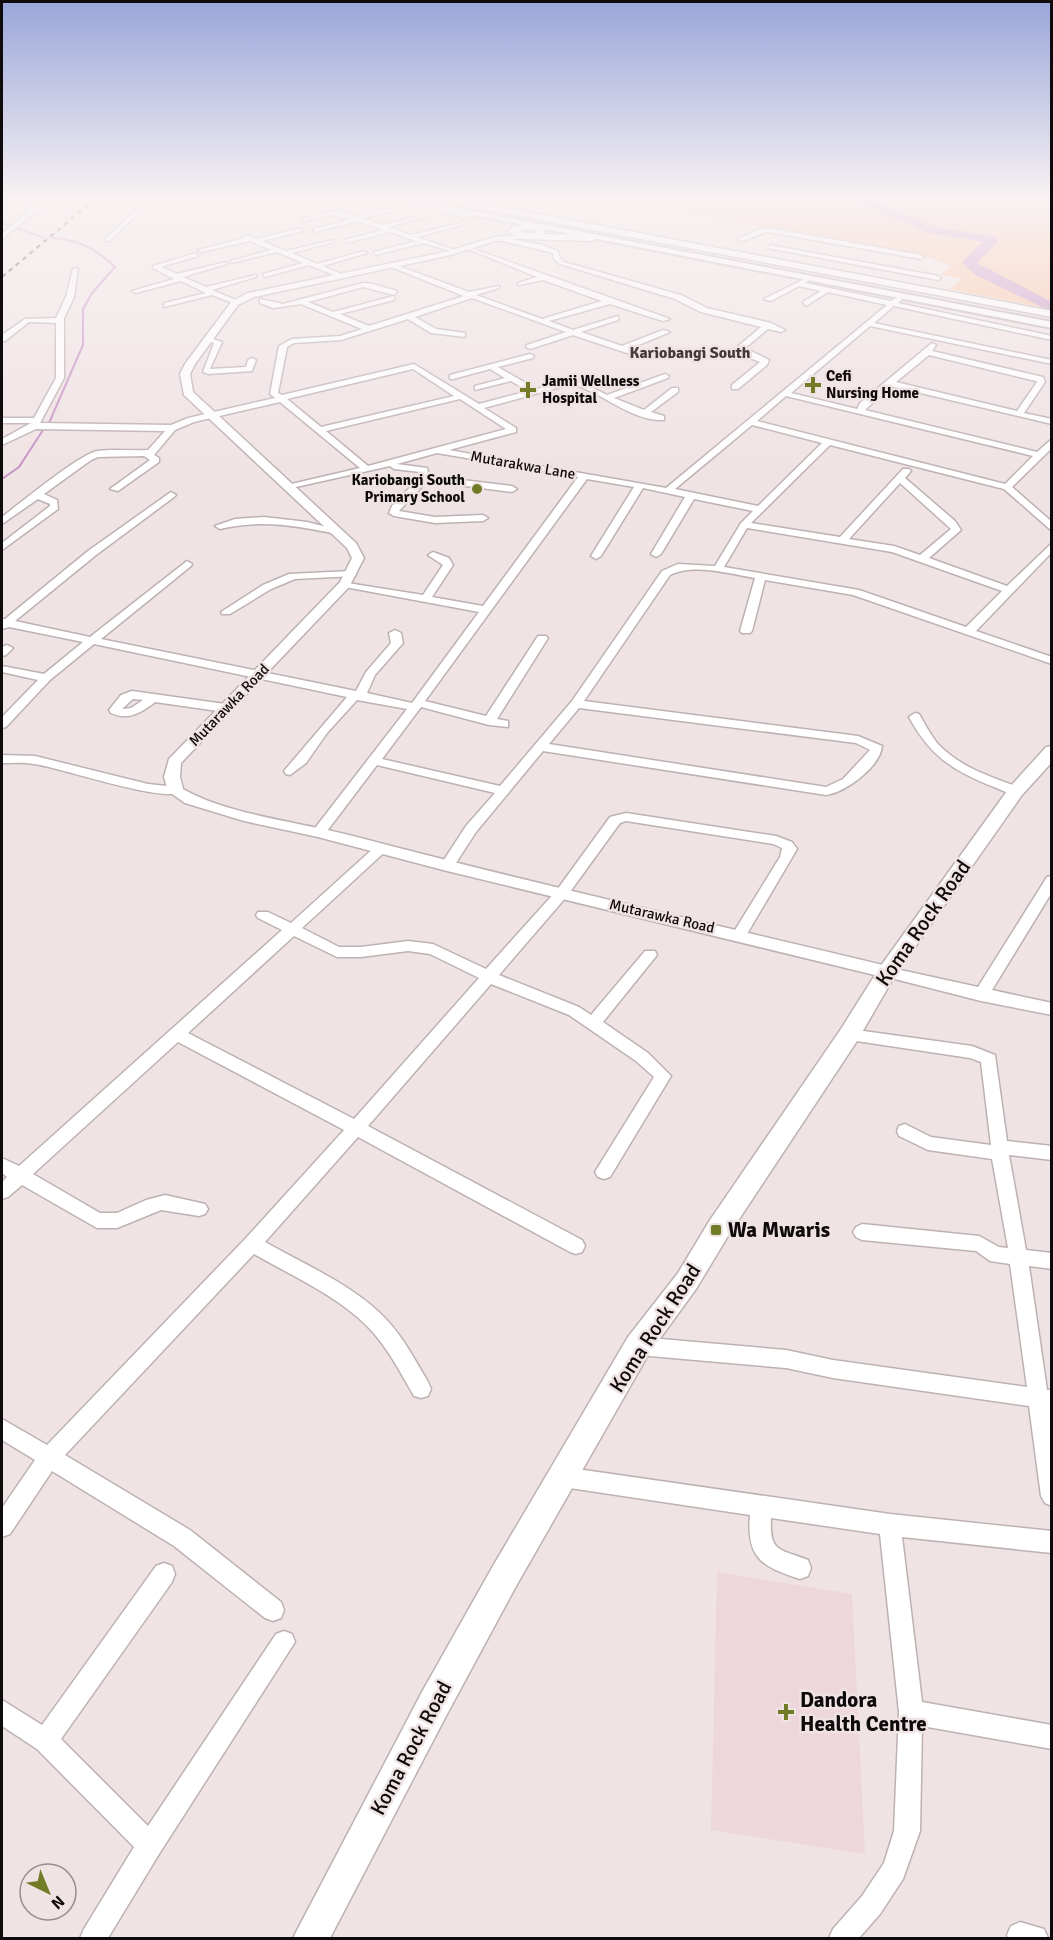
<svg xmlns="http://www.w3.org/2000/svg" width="1053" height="1940" font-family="Signika,sans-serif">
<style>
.built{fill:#eed7da}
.green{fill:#fcc2a0}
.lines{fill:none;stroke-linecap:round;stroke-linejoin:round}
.stream{stroke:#c691c4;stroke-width:2}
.river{fill:#c691c4;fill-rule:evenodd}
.minor-casing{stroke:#beb1b3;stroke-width:3}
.tertiary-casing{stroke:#beb1b3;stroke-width:3}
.secondary-casing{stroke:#beb1b3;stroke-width:3}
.primary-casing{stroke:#beb1b3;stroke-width:4}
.minor{fill:#fff;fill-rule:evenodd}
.tertiary{fill:#fff;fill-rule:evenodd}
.secondary{fill:#fff;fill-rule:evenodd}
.primary{fill:#fff;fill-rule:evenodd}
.rail{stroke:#363031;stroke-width:2;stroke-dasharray:4.5 4.5;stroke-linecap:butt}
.poi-dot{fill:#727c27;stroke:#f0e3e4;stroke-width:2}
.labels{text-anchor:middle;stroke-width:5;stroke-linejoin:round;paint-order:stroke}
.far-poi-label{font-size:15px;font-weight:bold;fill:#0f0a0b;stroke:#f0e3e4;text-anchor:start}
.far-street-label{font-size:15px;fill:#0f0a0b;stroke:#f0e3e4}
.far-neighbourhood-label{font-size:16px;font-weight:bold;fill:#44393a;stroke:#f0e3e4}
.near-street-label{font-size:21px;fill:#0f0a0b;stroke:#f0e3e4}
.near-poi-label{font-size:21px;font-weight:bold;fill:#0f0a0b;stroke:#f0e3e4;text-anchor:start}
</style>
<rect width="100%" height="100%" fill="#f0e3e4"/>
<path class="built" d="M717 1572 852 1594 865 1854 711 1830Z"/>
<path class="green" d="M615 200H1051V309L949 289 962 279 941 274 951 266 928 257Z"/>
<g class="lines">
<path class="stream" d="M2 223 45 238
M49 423 83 345V309L92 293 115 267C98 250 76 239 52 238
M2 479 19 467 43 430"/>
<path class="river" d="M858 200H872L935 227 996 237 998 240 996 243 977 263 1052 302V312L974 274 963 263 964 260 983 242 928 233 859 203Z"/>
<g class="minor-casing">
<path id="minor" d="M147 200H153L109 241H105V239Z
M2 206 77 208 80 210 37 211 2 239V234L29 211 2 210Z
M394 207 396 210 363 218 382 225 426 215V217L388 227 411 235 465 222V224L417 237 457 251V253L423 243 376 255 374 252 416 241 390 232 346 243 344 240 384 230 358 221 315 232 313 229 352 219 331 215 304 221 301 219 331 211H341L356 216Z
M301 228 303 231 262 241 286 251 333 240V242L292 253 317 264 364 251 367 253 323 266 343 275 341 278 309 265 265 277 263 274 303 263 277 252 231 263V261L271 250 250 241 201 252 198 250 244 238 246 235 256 239Z
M768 228 921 255 924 257 921 259 768 232C758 233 745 244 737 240L757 230Z
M500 237 543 245 558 251 560 258 564 262 681 295 707 308 771 323 785 330 781 332 768 329 745 348 769 360 767 365 738 389H732V385L760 362 741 354 736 348 761 327 701 312 675 299 560 264 554 259 553 253 498 240Z
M770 245 938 276 941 278 938 280 768 248Z
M468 247 670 319 663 321 610 304 549 321 573 330 618 316V320L581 332 622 346 663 330 670 332 629 349 640 354 636 356 573 335 530 349 526 347 527 345 566 332 472 298 415 317 436 329 465 333V337L431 333 408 319 341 340 294 343 287 347 278 393 282 395 414 364 479 404 528 391 511 381 475 390V386L505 378 490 369 453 379H450V375L530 354 534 356 533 358 498 367 536 389C574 379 572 377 607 395L665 374 669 376 668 378 614 398 644 410 672 388H678V392L651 412 664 416V420C632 422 602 392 572 384L484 408 516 428V432L449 450 666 488 887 305 828 292 806 306 803 302 821 291 799 286 771 301 764 299 804 279 809 280 805 283 891 301 899 296 903 298 898 303 1052 336V340L894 306 874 323 1052 360V364L870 326 791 393 857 409 860 403 932 343 936 345 932 351 1043 377 1045 382 1024 413 1052 419V424L891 386 865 410 1037 452 1052 439V448L1012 487 1052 522V531L1004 489 830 445 751 523 840 537 903 469H909L911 471 905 478 955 521 961 530 929 558 1007 586 1052 543V552L976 631 1052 657V664L853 595 765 580 752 631 750 633H742L740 631 755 578C730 574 694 563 670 575L584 701 858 736 882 746C880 767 846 792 826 795L543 751 476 832 452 869 447 870 440 866 466 826 495 793 377 765 324 835 319 836 312 832 407 709 357 700 327 733 306 763 290 775 286 774 284 771 347 697 94 644 50 680 6 727 2 728V717L38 680 2 672V666L44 674 83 642 9 627 2 629V619H5L88 551 171 492 176 495 174 497 96 555 15 621 90 637 187 561 192 564 191 566 101 639 356 691 366 672 391 643 389 633 395 630 401 633 403 643 375 675 367 693 412 703 479 612 345 587 341 586V582L423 595 443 565 428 555 433 552 449 558 453 565 432 597 483 606 578 477 437 453 397 464 427 468 429 476 512 486 517 489 512 492 427 481 399 511 435 517 483 515 488 518 483 521 435 523 394 516 389 513 392 506 420 477V472L394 469 390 466 287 489V485L360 468 280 402 194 422 175 430 154 455 159 458V462L118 491 110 489 150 460 144 456 98 457 91 460 44 494 57 500 58 509 2 550V543L50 506V504L38 499 2 524V517C19 504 80 454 97 451 114 449 132 451 148 450L165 431 36 429 2 445V439L31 423H2V418H34L56 378V323L29 322 5 341H2V335L25 319 56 318 66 297 73 269 78 268 74 297 64 318V378L40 423 171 425 188 418 275 398 270 394 279 346 292 339 340 336 362 329 301 304 273 308 260 303V299L283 304 363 283 373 284 397 291 394 295 363 287 308 302 333 312 394 296V300L340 314 369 326 464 296 391 267 393 264 469 292 499 286V288L476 295 542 319 602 301 543 280 518 285V283L537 277 468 249ZM929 355 1036 381 1037 382 1017 411 896 382ZM413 369 454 396 321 427 287 399ZM786 396 1033 456 1005 484 757 421ZM460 399 506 429 368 466 326 431ZM752 425 822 443 758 506 675 489ZM587 479 634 487 591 556 596 559 601 556 643 488 685 497 651 554 656 557 661 554 694 499 753 511 741 523 715 566 678 564 662 571 572 701 500 786 382 759 421 707 489 725 508 727V721L497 719 548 638 546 636H538L486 716 425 701ZM900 483 951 529 920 555 894 546 849 539ZM747 528 892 552 1002 591 966 627 859 590 724 567ZM579 708 856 743 870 750 843 779 826 787 549 744Z
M196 253 198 256 161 267 177 274 226 262V264L183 277 206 287 256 275V277L212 290 238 301V305L212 295 164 307V303L206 293 181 281 136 293 132 291 174 279 153 268V266Z
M207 337 222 342 210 369 246 367 248 360 252 358 256 360 252 371 209 374 203 372 214 343 204 341 203 339Z
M264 517 307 522 342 531 337 534C297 526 261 519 220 529L215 526 235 519Z
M351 571 356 574 355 576 295 579 271 589 230 614H222L221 612 263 585 289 574Z
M7 645 13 648 6 655 2 656V647Z
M132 691 225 704 231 708 225 712 155 702C141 713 128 721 111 713L109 710 121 695ZM133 699 143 700 131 708 122 709Z
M915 713 919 714C925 724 930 734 937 743 959 767 991 777 1021 788L1022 791 1021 794C1012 796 1002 790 994 787 953 771 930 756 909 717Z
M2 755 35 756 148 784 176 787 182 791C169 805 59 767 34 764 23 762 12 763 2 763Z
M626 813 776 836 792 842 797 849 744 939 739 940 732 935 780 857 782 848 773 844 626 821 620 823 567 896 499 975 579 1007 591 1015 645 951H655L657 955 603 1022 648 1053 671 1076 610 1177 604 1179 598 1177 595 1172 654 1077 636 1061 569 1015 491 984 368 1126 582 1240 585 1246 582 1252 576 1254 570 1252 358 1137 265 1242C304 1264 348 1283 380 1313 401 1333 414 1358 428 1382L431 1389 428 1396 421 1398 414 1396C400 1372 387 1346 367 1326 336 1295 292 1276 254 1254L65 1455 190 1530 281 1602 284 1610 281 1618 273 1621 265 1618 174 1546 52 1471 10 1534 2 1537V1508L35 1460 2 1440V1419L47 1445 246 1238 344 1130 178 1042 33 1174 100 1213H117L146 1200 165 1195 205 1204 208 1209 205 1214 199 1216 161 1210 117 1228H97L22 1185 8 1197 2 1199V1182L7 1177 2 1173V1158L19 1166 282 930 258 918 256 915 258 912H268L291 923 376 846H386L388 849 302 928 339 947H361L408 941 433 944 486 969 557 890 610 817ZM294 936 337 957H361L408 951 430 954 479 978 354 1119 188 1033Z
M1052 876V892L992 990 1052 1003V1015L981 1001 887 977 879 972 887 967 978 987 1047 877Z
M849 1029 972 1046 995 1055 1007 1141 1052 1146V1160L1009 1155 1026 1250 1052 1253V1269L1029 1266 1047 1390H1052V1506L1045 1503 1041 1496 1029 1406 833 1378 786 1368 638 1355 631 1352 628 1346 631 1340 638 1337 786 1350 833 1360 1027 1387 1010 1264 990 1261 976 1251 862 1240 856 1237 853 1232 856 1227 862 1224 979 1236 999 1247 1008 1248 992 1159 928 1150 899 1136 897 1131 899 1126 905 1124 931 1137 991 1145 981 1062 970 1058 843 1039 841 1035 843 1031Z
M563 1467 890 1514 1052 1531V1553L902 1537 922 1702 1052 1725V1749L922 1726 920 1831 903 1879 880 1914 859 1938H829L833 1929 862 1896 884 1863 894 1831 899 1712 880 1534 771 1518C769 1553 780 1549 808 1560L811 1568 808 1576 800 1579C762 1567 746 1558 750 1515L563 1487 556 1484 553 1477 556 1470Z
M164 1563 172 1566 175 1574 172 1582 61 1739 148 1826 276 1634 284 1631 292 1634 295 1642 159 1854 108 1938H80L84 1929 134 1847 37 1749 2 1726V1700L42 1725 156 1566Z
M1020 1922 1044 1929 1048 1938H1008L1007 1935 1011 1926Z"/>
</g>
<g class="tertiary-casing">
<path id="tertiary" d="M532 234V238H529L495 241 451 255 254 297 238 305 195 364 190 374 193 392 356 543 364 558 349 587 181 763 180 777 183 789C228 815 301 822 353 836 530 883 709 923 887 966L893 967 896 972 893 977 887 978 447 871 318 837 244 821 185 803 168 791 164 777 169 759 340 582 352 558 347 548 184 395 180 374 185 364 232 301 248 293 449 251 494 237Z"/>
</g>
<g class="secondary-casing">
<path id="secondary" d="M385 200H401L472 215 468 218Z
M448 200H464L1052 311V317L452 203Z
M530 224 545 229 544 234 592 235 597 238 592 241 525 239 507 232 515 226ZM530 229 536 231 534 234 518 231Z
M1052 746V762L1022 795 894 977 857 1041 728 1236 696 1289 648 1355 515 1588 446 1716 330 1938H293L422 1692 493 1566 628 1337 678 1273 710 1220 841 1029 880 967 1010 787 1046 747Z"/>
</g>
<g class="primary-casing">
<path id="primary" d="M397 200H415L1052 322V328Z"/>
</g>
<use href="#minor" class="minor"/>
<use href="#tertiary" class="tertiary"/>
<use href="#secondary" class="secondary"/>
<use href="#primary" class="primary"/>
<path class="rail" d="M2 277 94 200"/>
</g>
<linearGradient id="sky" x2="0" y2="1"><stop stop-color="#9aa6da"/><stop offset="0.42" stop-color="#f8f2f3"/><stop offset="1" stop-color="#f8f2f3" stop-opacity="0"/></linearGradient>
<rect width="1053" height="471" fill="url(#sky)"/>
<g class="poi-dot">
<path d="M810 376h6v6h6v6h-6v6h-6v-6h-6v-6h6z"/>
<path d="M525 381h6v6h6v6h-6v6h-6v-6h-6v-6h6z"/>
<circle cx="477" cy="489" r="6"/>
<rect x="710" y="1224" width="12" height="12" rx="3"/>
<path d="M783 1703h6v6h6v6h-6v6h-6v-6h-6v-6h6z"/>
</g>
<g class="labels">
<g class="far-poi-label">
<text x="826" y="381">Cefi<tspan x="826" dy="17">Nursing Home</tspan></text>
<text x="542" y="386">Jamii Wellness<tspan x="542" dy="17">Hospital</tspan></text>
<text x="465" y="485" text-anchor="end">Kariobangi South<tspan x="465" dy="17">Primary School</tspan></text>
</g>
<g class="far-street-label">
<text transform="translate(523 465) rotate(10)" y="5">Mutarakwa Lane</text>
<text transform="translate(229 705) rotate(-46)" y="5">Mutarawka Road</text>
<text transform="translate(662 916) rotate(13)" y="5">Mutarawka Road</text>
</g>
<g class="far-neighbourhood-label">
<text x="690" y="358">Kariobangi South</text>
</g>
<g class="near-street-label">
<text transform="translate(923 923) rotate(-55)" y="7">Koma Rock Road</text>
<text transform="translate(655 1328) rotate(-57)" y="7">Koma Rock Road</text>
<text transform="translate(411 1748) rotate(-62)" y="7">Koma Rock Road</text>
</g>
<g class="near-poi-label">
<text x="728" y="1237">Wa Mwaris</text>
<text x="800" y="1707">Dandora<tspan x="800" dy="24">Health Centre</tspan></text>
</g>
</g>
<rect width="1053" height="1940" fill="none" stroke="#0f0a0b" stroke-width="6"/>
<g transform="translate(48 1892) rotate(137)"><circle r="28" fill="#f0e3e4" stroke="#968c8d" stroke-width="1.5"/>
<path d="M0-4.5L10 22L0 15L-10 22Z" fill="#727c27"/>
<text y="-9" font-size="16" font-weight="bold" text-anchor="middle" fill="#0f0a0b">N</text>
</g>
</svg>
